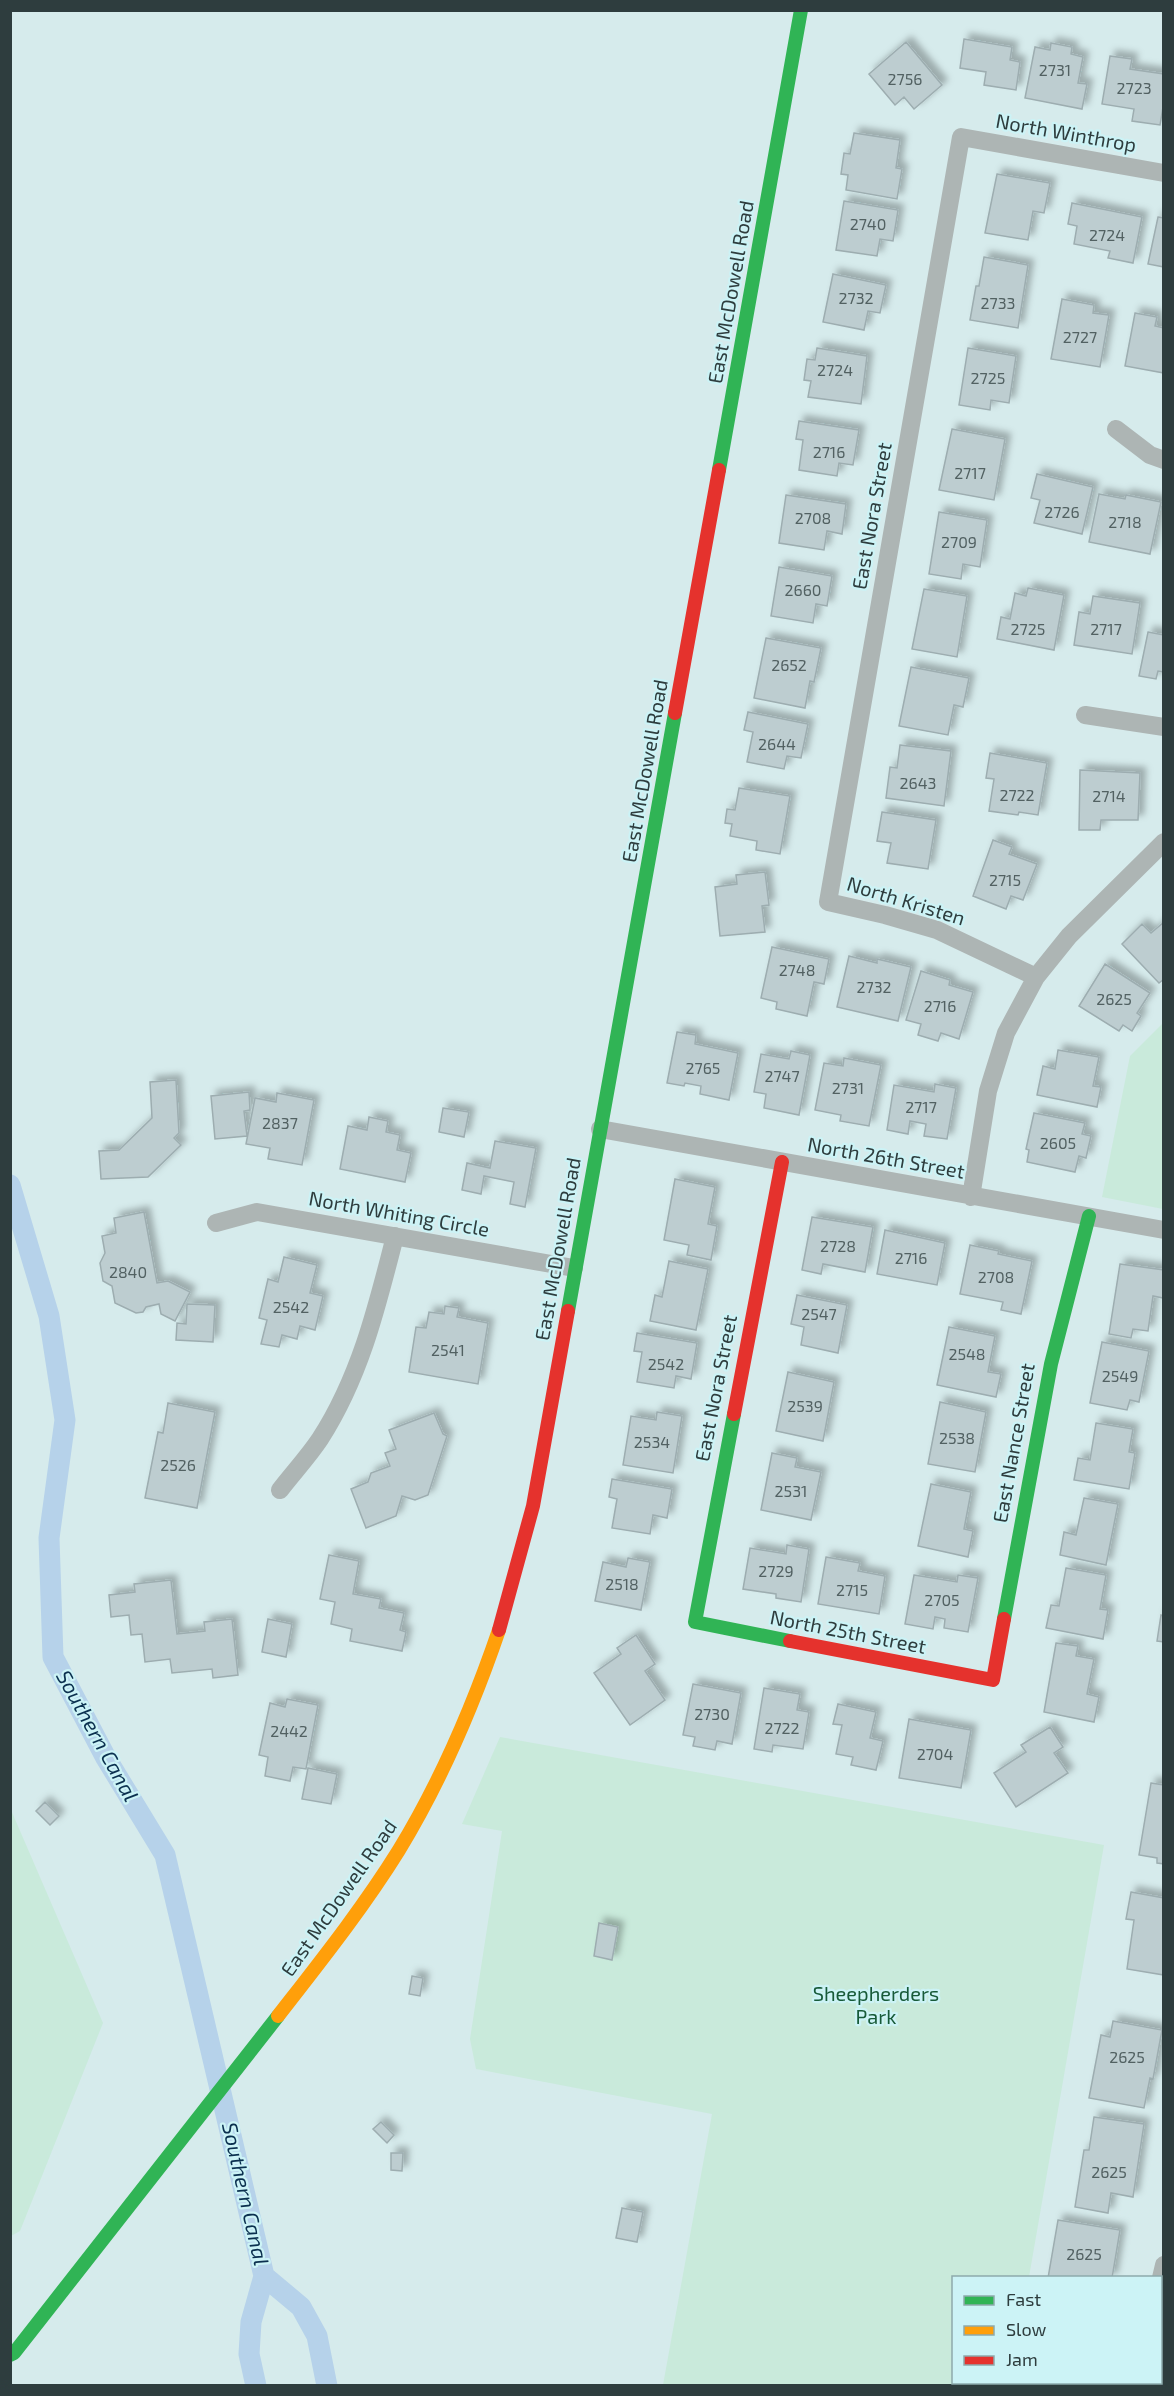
<svg xmlns="http://www.w3.org/2000/svg" width="1174" height="2396" font-family="'Exo 2',sans-serif">
<style>
.green{fill:#c9eadb}
.lines{fill:none;stroke-linecap:round;stroke-linejoin:round}
.canal{stroke:#b6d2ea;stroke-width:21}
.building{fill:#bdcdd0;stroke:#9dadb0;stroke-width:1.5;filter:url(#shadow)}
.street{stroke:#adb5b4;stroke-width:18}
.fast{stroke:#30b455;stroke-width:14}
.slow{stroke:#ff9f0a;stroke-width:14}
.jam{stroke:#e5322d;stroke-width:14}
.labels{text-anchor:middle;stroke-width:4.5;stroke-linejoin:round;paint-order:stroke}
.number-label{font-size:16px;fill:#526162}
.street-label{font-size:20px;fill:#2e3d3e;stroke:#ccf3f6}
.park-label{font-size:20px;fill:#175a38;stroke:#ccf3f6}
.water-label{font-size:21px;font-style:italic;fill:#0b304f;stroke:#ccf3f6}
</style>
<defs>
<filter id="shadow"><feDropShadow dx="5.5" dy="-5.5" stdDeviation="3" flood-color="#0004"/></filter>
</defs>
<rect width="100%" height="100%" fill="#d6ebec"/>
<path class="green" d="M1163 1023V1209L1102 1197 1130 1056Z
M500 1737 1104 1845 1029 2277 954 2278V2382L1011 2383 1010 2385H663L712 2114 476 2069 470 2039 502 1831 462 1824Z
M11 1810 103 2023 20 2231 11 2236Z"/>
<g class="lines">
<path class="canal" d="M10 1185 49 1316 65 1420 49 1538 53 1657 106 1758 165 1855 264 2276 251 2322 249 2354 256 2386
M264 2276 301 2307 317 2336 327 2386"/>
</g>
<path class="building" d="M964 39 1012 47 1010 60 1020 62 1016 90 984 85 986 72 960 68Z
M906 42 942 85 914 109 904 97 895 105 869 74Z
M1051 43 1072 47 1071 54 1083 57 1078 83 1087 84 1082 109 1025 98 1035 47 1050 50Z
M1110 56 1132 59 1130 69 1164 74V101L1160 125 1132 121 1134 109 1102 104Z
M854 133 900 140 896 168 902 169 897 199 846 190 848 175 841 174 844 153 850 154Z
M997 174 1050 183 1044 213 1033 211 1028 240 985 233Z
M844 201 898 210 893 241 880 239 877 256 836 250Z
M1072 203 1142 217 1133 263 1108 258 1110 251 1074 244 1077 226 1068 224Z
M1158 217 1164 218V267L1148 264Z
M984 257 1028 265 1018 328 970 320 976 286H979Z
M833 274 886 285 880 313 868 311 864 330 823 322Z
M1062 299 1094 305 1093 313 1109 315 1100 367 1051 359Z
M1135 313 1157 317 1155 326 1164 328V373L1125 366Z
M817 348 867 356 861 404 808 397 811 381 804 380 807 359 815 360Z
M968 348 1016 356 1009 403 991 400 990 410 959 405Z
M799 421 859 430 853 465 839 463 837 476 799 470 803 440 796 439Z
M952 429 1005 439 994 500 939 490Z
M1037 474 1093 487 1082 534 1034 523 1040 500 1031 498Z
M1099 494 1125 499 1126 495 1161 502 1150 554 1089 542Z
M786 495 846 504 842 534 827 531 824 550 779 543Z
M939 512 987 520 980 567 963 564 961 579 929 574Z
M779 567 832 576 827 606 816 604 813 623 771 616Z
M1028 588 1064 595 1054 650 997 639 1001 617 1010 619 1015 593 1026 596Z
M924 589 967 596 957 657 912 649Z
M1093 596 1140 603 1132 654 1074 645 1079 612 1090 614Z
M1148 632 1164 635V672L1158 671 1156 679 1139 676Z
M766 638 821 648 814 682 810 681 805 708 754 698Z
M911 667 969 678 963 707 954 705 948 735 899 726Z
M748 712 808 724 801 758 787 756 784 769 747 762 753 732 744 730Z
M900 745 951 751 944 806 886 798 890 767 897 768Z
M990 753 1047 763 1038 815 1019 812 1018 815 989 811 994 779 986 778Z
M1080 770 1140 773 1138 820H1101L1100 830H1079Z
M739 788 790 796 780 854 756 850 757 841 730 836 732 824 725 823 727 809 735 810Z
M882 812 936 820 928 869 887 863 891 843 877 841Z
M993 840 1012 847 1009 854 1037 864 1023 900 1011 896 1006 909 973 896Z
M765 872 769 905 762 906 765 932 720 936 715 887 737 884 736 875Z
M1164 922V979L1159 983 1122 944 1142 924 1151 933Z
M772 947 829 959 824 984 814 982 807 1016 776 1009 777 1002 761 998Z
M849 956 877 963V959L911 967 898 1021 837 1007Z
M1105 964 1150 993 1137 1013 1141 1016 1132 1031 1123 1025 1119 1031 1079 1006Z
M921 971 950 980 949 985 973 992 959 1039 941 1033 938 1041 918 1035 921 1024 906 1020Z
M677 1032 696 1035 695 1044 738 1053 729 1100 700 1094 701 1086 685 1083 684 1086 667 1083Z
M1058 1050 1099 1057 1093 1086 1101 1087 1097 1107 1037 1095 1043 1066 1055 1069Z
M791 1051 810 1055 799 1115 764 1108 766 1094 754 1092 761 1054 789 1059Z
M844 1058 881 1065 869 1126 840 1121 841 1115 815 1110 824 1063 843 1066Z
M176 1080 179 1133 174 1138 181 1145 148 1177 101 1179 99 1151 119 1150 152 1118 150 1082Z
M935 1084 956 1088 947 1139 924 1136 926 1124 910 1121 908 1134 887 1130 894 1085 934 1092Z
M249 1092 250 1110 244 1111 247 1136 215 1139 211 1096Z
M277 1093 314 1100 302 1165 268 1159 270 1148 246 1144 255 1098 276 1102Z
M443 1108 469 1112 464 1137 439 1132Z
M1034 1113 1085 1123 1082 1134 1091 1136 1086 1158 1079 1156 1075 1172 1027 1162 1029 1150 1026 1149Z
M369 1117 388 1121 386 1132 400 1135 397 1150 411 1153 405 1182 340 1169 348 1126 367 1130Z
M495 1141 536 1148 525 1207 510 1204 514 1182 484 1176 481 1194 462 1190 467 1163 490 1168Z
M675 1179 715 1187 708 1224 717 1226 711 1260 687 1255 689 1245 664 1240Z
M144 1212 157 1283 168 1281 190 1292 175 1321 161 1314 159 1304 146 1307 143 1312 136 1313 115 1303 112 1286 103 1281 100 1263 105 1253 102 1236 116 1233 114 1218Z
M812 1217 873 1227 865 1272 823 1264 821 1274 802 1270Z
M885 1230 945 1243 937 1285 877 1274Z
M970 1245 999 1251 998 1254 1032 1261 1021 1314 1001 1310 1003 1302 960 1294Z
M284 1257 317 1265 310 1293 323 1296 315 1330 300 1326 297 1339 282 1335 279 1347 261 1344 267 1320 259 1318 268 1279 278 1282Z
M669 1261 708 1269 696 1330 650 1321 655 1295 662 1297Z
M1120 1264 1164 1270 1163 1298 1153 1296 1148 1331 1133 1329 1131 1338 1109 1334Z
M797 1295 847 1305 838 1353 801 1345 804 1327 791 1324Z
M187 1304 215 1305 213 1342 176 1340 177 1323 186 1324Z
M445 1306 459 1308 457 1317 488 1323 478 1384 409 1372 416 1327 426 1328 429 1312 444 1314Z
M949 1327 995 1336 988 1372 1001 1374 996 1397 937 1385Z
M637 1333 697 1343 691 1379 676 1376 674 1388 637 1382 642 1352 634 1351Z
M1102 1342 1149 1351 1139 1402 1130 1400 1127 1410 1090 1403Z
M788 1372 834 1382 823 1441 776 1431Z
M940 1402 986 1412 975 1472 928 1464Z
M168 1403 215 1412 197 1508 145 1498 158 1432 163 1433Z
M657 1412 682 1416 673 1473 623 1465 631 1416 656 1420Z
M434 1413 443 1434 447 1436 428 1495 415 1500 402 1496 396 1516 366 1528 351 1489 368 1482 371 1473 390 1466 385 1453 396 1449 389 1430Z
M1096 1423 1133 1429 1129 1452 1135 1453 1129 1489 1074 1480 1078 1458 1090 1460Z
M772 1453 797 1458 795 1467 821 1472 811 1520 761 1510Z
M612 1479 672 1489 667 1518 653 1515 650 1534 612 1528 617 1499 609 1497Z
M931 1484 971 1492 964 1529 973 1531 968 1557 918 1546Z
M1084 1498 1118 1504 1106 1565 1060 1555 1064 1532 1076 1535Z
M787 1545 809 1549 801 1602 776 1598V1594L743 1589 750 1548 786 1554Z
M329 1555 359 1561 353 1594 381 1599 379 1608 404 1613 400 1630 406 1632 402 1651 350 1641 352 1629 331 1624 335 1602 320 1599Z
M826 1557 860 1563 858 1571 885 1576 879 1614 818 1604Z
M628 1558 650 1562 641 1610 595 1601 603 1562 626 1567Z
M1066 1568 1106 1575 1100 1609 1108 1610 1103 1639 1046 1628 1051 1605 1059 1606Z
M914 1575 957 1582 958 1575 978 1578 968 1632 944 1628 945 1619 935 1617 933 1629 905 1624Z
M171 1580 177 1634 205 1631 204 1622 232 1619 238 1675 213 1678 212 1669 172 1673 170 1659 145 1662 142 1634 131 1635 129 1615 111 1617 109 1595 135 1592 134 1584Z
M1161 1615 1164 1616V1642L1157 1641Z
M268 1619 292 1624 286 1657 262 1652Z
M636 1635 655 1664 645 1671 665 1700 630 1725 594 1673 621 1654 617 1648Z
M1056 1643 1078 1646 1076 1656 1094 1659 1087 1694 1099 1697 1094 1722 1044 1712Z
M693 1684 741 1693 732 1744 717 1741 715 1750 693 1746 695 1737 683 1735Z
M764 1688 800 1694 797 1710 809 1712 803 1749 773 1745 772 1752 754 1749Z
M287 1699 318 1705 306 1769 293 1767 290 1781 265 1776 268 1757 259 1755 270 1703 285 1707Z
M838 1704 876 1712 870 1738 883 1741 876 1770 851 1765 853 1757 836 1754 842 1725 833 1724Z
M909 1719 971 1730 961 1788 899 1778Z
M1050 1727 1063 1747 1054 1753 1068 1773 1016 1807 994 1773 1026 1752 1021 1745Z
M308 1768 337 1774 331 1804 302 1799Z
M1151 1783 1164 1785V1864L1157 1863V1858L1139 1855Z
M45 1802 59 1816 50 1825 36 1811Z
M1131 1892 1164 1898V1975L1127 1969 1134 1920 1126 1919Z
M599 1923 618 1927 612 1960 594 1956Z
M412 1976 423 1978 420 1996 409 1994Z
M1113 2021 1162 2030 1153 2079 1150 2078 1144 2108 1089 2098 1101 2035 1110 2037Z
M1094 2117 1144 2124 1133 2197 1111 2193 1108 2213 1075 2207 1084 2150H1089Z
M381 2122 394 2135 387 2143 373 2129Z
M391 2153H403L402 2171 391 2170Z
M622 2208 643 2212 637 2242 616 2238Z
M1058 2220 1120 2230 1112 2278H1048Z
M1063 2382H1115L1117 2386H1064Z"/>
<g class="lines">
<path class="street" d="M1116 429 1150 455 1164 460
M1085 715 1164 727
M1036 977 937 930 885 915 828 902 961 137 1164 173
M600 1129 1164 1230
M971 1197 988 1091 1006 1033 1036 977 1069 936 1164 842
M216 1223 257 1212 574 1268
M280 1490C293 1473 308 1457 320 1439 360 1377 377 1307 395 1236
M1160 2282 1164 2265
M1160 2324 1164 2325"/>
<path class="fast" d="M719 470 801 10
M568 1311 675 713
M734 1414 695 1622 790 1641
M1004 1619 1051 1364 1089 1216
M10 2355 14 2353 278 2016"/>
<path class="slow" d="M278 2016C320 1962 363 1908 399 1850 441 1781 473 1706 499 1630"/>
<path class="jam" d="M675 713 719 470
M734 1414 782 1162
M499 1630 533 1506 568 1311
M790 1641 993 1680 1004 1619"/>
</g>
<g class="labels">
<g class="number-label">
<text x="1055" y="76">2731</text>
<text x="905" y="85">2756</text>
<text x="1134" y="94">2723</text>
<text x="868" y="230">2740</text>
<text x="1107" y="241">2724</text>
<text x="856" y="304">2732</text>
<text x="998" y="309">2733</text>
<text x="1080" y="343">2727</text>
<text x="835" y="376">2724</text>
<text x="988" y="384">2725</text>
<text x="829" y="458">2716</text>
<text x="970" y="479">2717</text>
<text x="1062" y="518">2726</text>
<text x="813" y="524">2708</text>
<text x="1125" y="528">2718</text>
<text x="959" y="548">2709</text>
<text x="803" y="596">2660</text>
<text x="1028" y="635">2725</text>
<text x="1106" y="635">2717</text>
<text x="789" y="671">2652</text>
<text x="777" y="750">2644</text>
<text x="918" y="789">2643</text>
<text x="1017" y="801">2722</text>
<text x="1109" y="802">2714</text>
<text x="1005" y="886">2715</text>
<text x="797" y="976">2748</text>
<text x="874" y="993">2732</text>
<text x="1114" y="1005">2625</text>
<text x="940" y="1012">2716</text>
<text x="703" y="1074">2765</text>
<text x="782" y="1082">2747</text>
<text x="848" y="1094">2731</text>
<text x="921" y="1113">2717</text>
<text x="280" y="1129">2837</text>
<text x="1058" y="1149">2605</text>
<text x="838" y="1252">2728</text>
<text x="911" y="1264">2716</text>
<text x="128" y="1278">2840</text>
<text x="996" y="1283">2708</text>
<text x="291" y="1313">2542</text>
<text x="819" y="1320">2547</text>
<text x="448" y="1356">2541</text>
<text x="967" y="1360">2548</text>
<text x="666" y="1370">2542</text>
<text x="1120" y="1382">2549</text>
<text x="805" y="1412">2539</text>
<text x="957" y="1444">2538</text>
<text x="652" y="1448">2534</text>
<text x="178" y="1471">2526</text>
<text x="791" y="1497">2531</text>
<text x="776" y="1577">2729</text>
<text x="622" y="1590">2518</text>
<text x="852" y="1596">2715</text>
<text x="942" y="1606">2705</text>
<text x="712" y="1720">2730</text>
<text x="782" y="1734">2722</text>
<text x="289" y="1737">2442</text>
<text x="935" y="1760">2704</text>
<text x="1127" y="2063">2625</text>
<text x="1109" y="2178">2625</text>
<text x="1084" y="2260">2625</text>
</g>
<g class="street-label">
<text transform="translate(1066 133) rotate(10)" y="7">North Winthrop</text>
<text transform="translate(731 292) rotate(-80)" y="7">East McDowell Road</text>
<text transform="translate(872 516) rotate(-80)" y="7">East Nora Street</text>
<text transform="translate(645 771) rotate(-80)" y="7">East McDowell Road</text>
<text transform="translate(906 901) rotate(17)" y="7">North Kristen</text>
<text transform="translate(886 1158) rotate(10)" y="7">North 26th Street</text>
<text transform="translate(399 1214) rotate(10)" y="7">North Whiting Circle</text>
<text transform="translate(558 1249) rotate(-80)" y="7">East McDowell Road</text>
<text transform="translate(716 1388) rotate(-79)" y="7">East Nora Street</text>
<text transform="translate(1014 1443) rotate(-80)" y="7">East Nance Street</text>
<text transform="translate(848 1632) rotate(11)" y="7">North 25th Street</text>
<text transform="translate(339 1898) rotate(-55)" y="7">East McDowell Road</text>
</g>
<g class="park-label">
<text x="876" y="2001">Sheepherders<tspan x="876" dy="23">Park</tspan></text>
</g>
<g class="water-label">
<text transform="translate(97 1736) rotate(61)" y="7">Southern Canal</text>
<text transform="translate(245 2194) rotate(77)" y="7">Southern Canal</text>
</g>
</g>
<rect width="1174" height="2396" fill="none" stroke="#2e3d3e" stroke-width="24"/>
<rect x="952" y="2276" width="210" height="108" fill="#ccf3f6" stroke="#8daaac" stroke-width="1.5"/>
<rect x="964" y="2296" width="30" height="9" fill="#30b455" stroke="#8daaac" stroke-width="1.5"/>
<text x="1006" y="2306" font-size="18" fill="#2e3d3e">Fast</text>
<rect x="964" y="2326" width="30" height="9" fill="#ff9f0a" stroke="#8daaac" stroke-width="1.5"/>
<text x="1006" y="2336" font-size="18" fill="#2e3d3e">Slow</text>
<rect x="964" y="2356" width="30" height="9" fill="#e5322d" stroke="#8daaac" stroke-width="1.5"/>
<text x="1006" y="2366" font-size="18" fill="#2e3d3e">Jam</text>
</svg>
